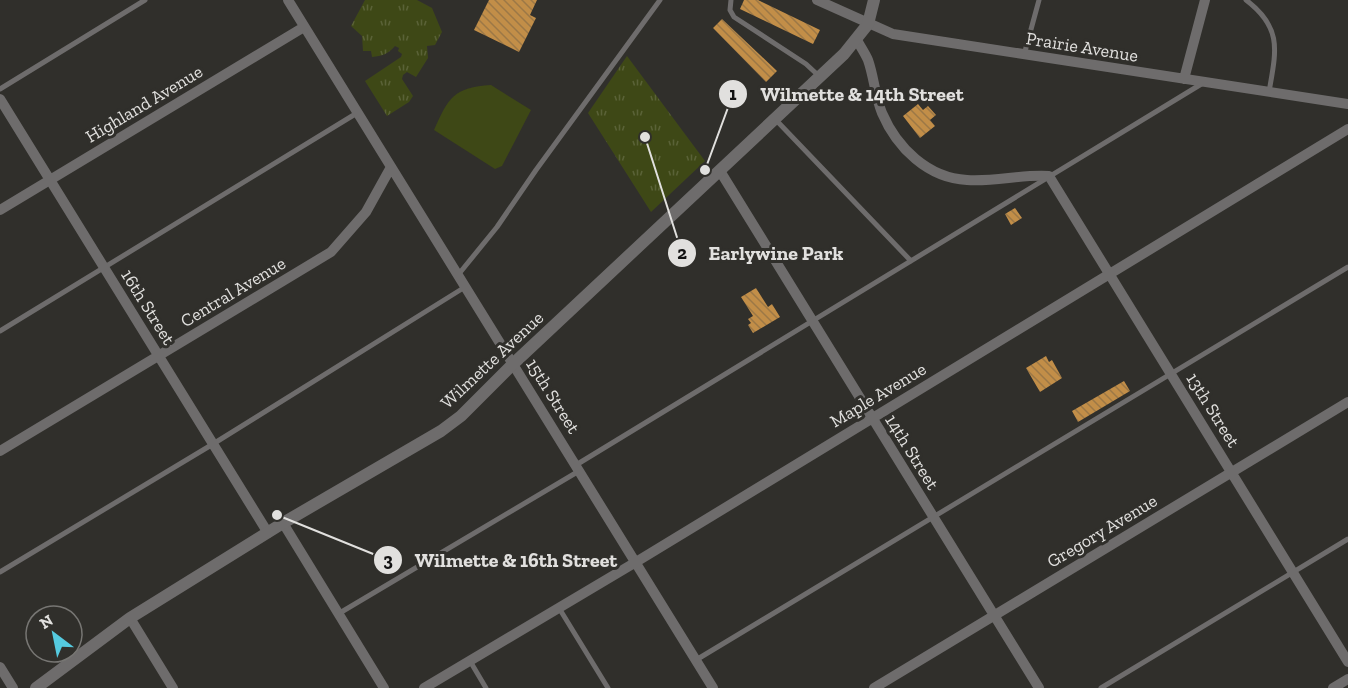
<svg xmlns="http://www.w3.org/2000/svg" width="1348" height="688" font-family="'Zilla Slab',serif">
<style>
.park{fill:url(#park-tufts)}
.pitch{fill:#3e4816}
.building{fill:url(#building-back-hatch)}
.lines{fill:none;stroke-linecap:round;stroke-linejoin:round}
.service{stroke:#6e6c6c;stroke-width:5}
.minor{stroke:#6e6c6c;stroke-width:10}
.tertiary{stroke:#6e6c6c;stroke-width:12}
.labels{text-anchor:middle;stroke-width:6;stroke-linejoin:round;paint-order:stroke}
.street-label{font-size:18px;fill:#e1e0de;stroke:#302f2b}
.leader{fill:none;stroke:#e1e0de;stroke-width:2}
.callout-dot{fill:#e1e0de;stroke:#302f2b;stroke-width:2}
.mark-label{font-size:18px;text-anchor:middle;font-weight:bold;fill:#111}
.callout-label{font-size:20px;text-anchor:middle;font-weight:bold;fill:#e1e0de;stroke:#302f2b;stroke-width:6;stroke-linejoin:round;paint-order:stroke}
</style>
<defs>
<pattern id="park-tufts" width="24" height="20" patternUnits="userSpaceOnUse" patternTransform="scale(1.5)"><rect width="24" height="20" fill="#3e4816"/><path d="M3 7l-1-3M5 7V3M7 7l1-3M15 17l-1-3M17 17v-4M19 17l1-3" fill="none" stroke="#5a6237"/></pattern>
<pattern id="building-back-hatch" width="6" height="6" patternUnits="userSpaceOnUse" patternTransform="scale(1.5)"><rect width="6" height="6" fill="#c28e48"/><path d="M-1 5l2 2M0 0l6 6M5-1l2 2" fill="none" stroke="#9c7846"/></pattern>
</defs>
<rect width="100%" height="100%" fill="#302f2b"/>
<path class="park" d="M365 0H417L432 8 442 32 435 45 427 46 428 58 416 77 407 72 403 75 402 79 413 96 409 102 387 116 365 81 401 57 402 54 398 51 399 48 395 46C388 54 382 56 372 57L371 51H363L362 36 351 26Z
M627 56 705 161 651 212 588 113Z"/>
<path class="pitch" d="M491 85 531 110 502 166 495 169 434 130C448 98 454 87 491 85Z"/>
<path class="building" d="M489 0H537L530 15 536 18 519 52 474 30Z
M744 0H758L820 30 813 44 740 9Z
M722 19 777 71 766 82 713 28Z
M918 104 923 110 928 106 936 115 930 120 935 126 920 138 903 116Z
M1015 208 1022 218 1011 225 1005 214Z
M756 288 768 307 772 304 780 317 753 333 748 325 751 323 748 319 753 316 741 297Z
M1046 356 1049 362 1052 360 1062 378 1040 392 1026 368Z
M1124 381 1130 391 1078 422 1072 411Z"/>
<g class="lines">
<path class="service" d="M731 0 730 10 734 17 806 64 820 77
M1246 0C1283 28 1276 51 1269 92
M1024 55 1039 0
M0 89 145 0
M775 119 911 261
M458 275 497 227 536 170 660 0
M0 331 357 113
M576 465 1203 83
M0 572 213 444 465 287
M559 608 608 688
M338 614 579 471
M696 660 1348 267
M470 661 486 688
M1101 688 1348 539"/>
<path class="minor" d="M288 0 713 688
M817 0 893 34 1348 104
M857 40C860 46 865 53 868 60 874 77 875 96 882 113 897 148 928 178 967 180 995 182 1022 174 1049 176L1348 662
M1184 79 1205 0
M0 99 268 533
M720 171 1039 688
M0 210 304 27
M0 451 331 252 366 212 391 167
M283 523 384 688
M130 618 173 688
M0 667 13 688
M424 688 636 562 1348 129
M874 688 1348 402
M1333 688 1348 679"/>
<path class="tertiary" d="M36 688 130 618 283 523 441 431 461 416 513 364 844 54 868 24 874 0"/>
</g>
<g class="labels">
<g class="street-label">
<text transform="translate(1082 47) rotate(9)" y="6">Prairie Avenue</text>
<text transform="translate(144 104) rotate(-31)" y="6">Highland Avenue</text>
<text transform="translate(233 292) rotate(-31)" y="6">Central Avenue</text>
<text transform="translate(148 307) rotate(58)" y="6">16th Street</text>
<text transform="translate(492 360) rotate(-43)" y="6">Wilmette Avenue</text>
<text transform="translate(878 395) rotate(-31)" y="6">Maple Avenue</text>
<text transform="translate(553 396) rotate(58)" y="6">15th Street</text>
<text transform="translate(1213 410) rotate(58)" y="6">13th Street</text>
<text transform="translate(912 452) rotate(58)" y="6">14th Street</text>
<text transform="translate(1102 531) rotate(-31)" y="6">Gregory Avenue</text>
</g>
</g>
<path class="leader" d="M705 170L733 94M645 137L682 253M277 515L388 560"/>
<g class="callout-dot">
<circle cx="705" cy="170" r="6"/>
<circle cx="645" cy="137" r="6"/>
<circle cx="277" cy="515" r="6"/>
<circle cx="733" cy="94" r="15"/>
<circle cx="682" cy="253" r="15"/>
<circle cx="388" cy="560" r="15"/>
</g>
<g class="mark-label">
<text x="733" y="100">1</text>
<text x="682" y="259">2</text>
<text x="388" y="566">3</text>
</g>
<g class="callout-label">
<text x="862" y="101">Wilmette &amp; 14th Street</text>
<text x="776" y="260">Earlywine Park</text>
<text x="516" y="567">Wilmette &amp; 16th Street</text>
</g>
<g transform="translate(54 634) rotate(328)"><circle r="28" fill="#302f2b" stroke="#777673" stroke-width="1.5"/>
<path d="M0-4.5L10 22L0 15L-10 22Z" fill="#55cadf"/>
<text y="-9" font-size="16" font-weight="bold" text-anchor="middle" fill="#e1e0de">N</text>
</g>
</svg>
